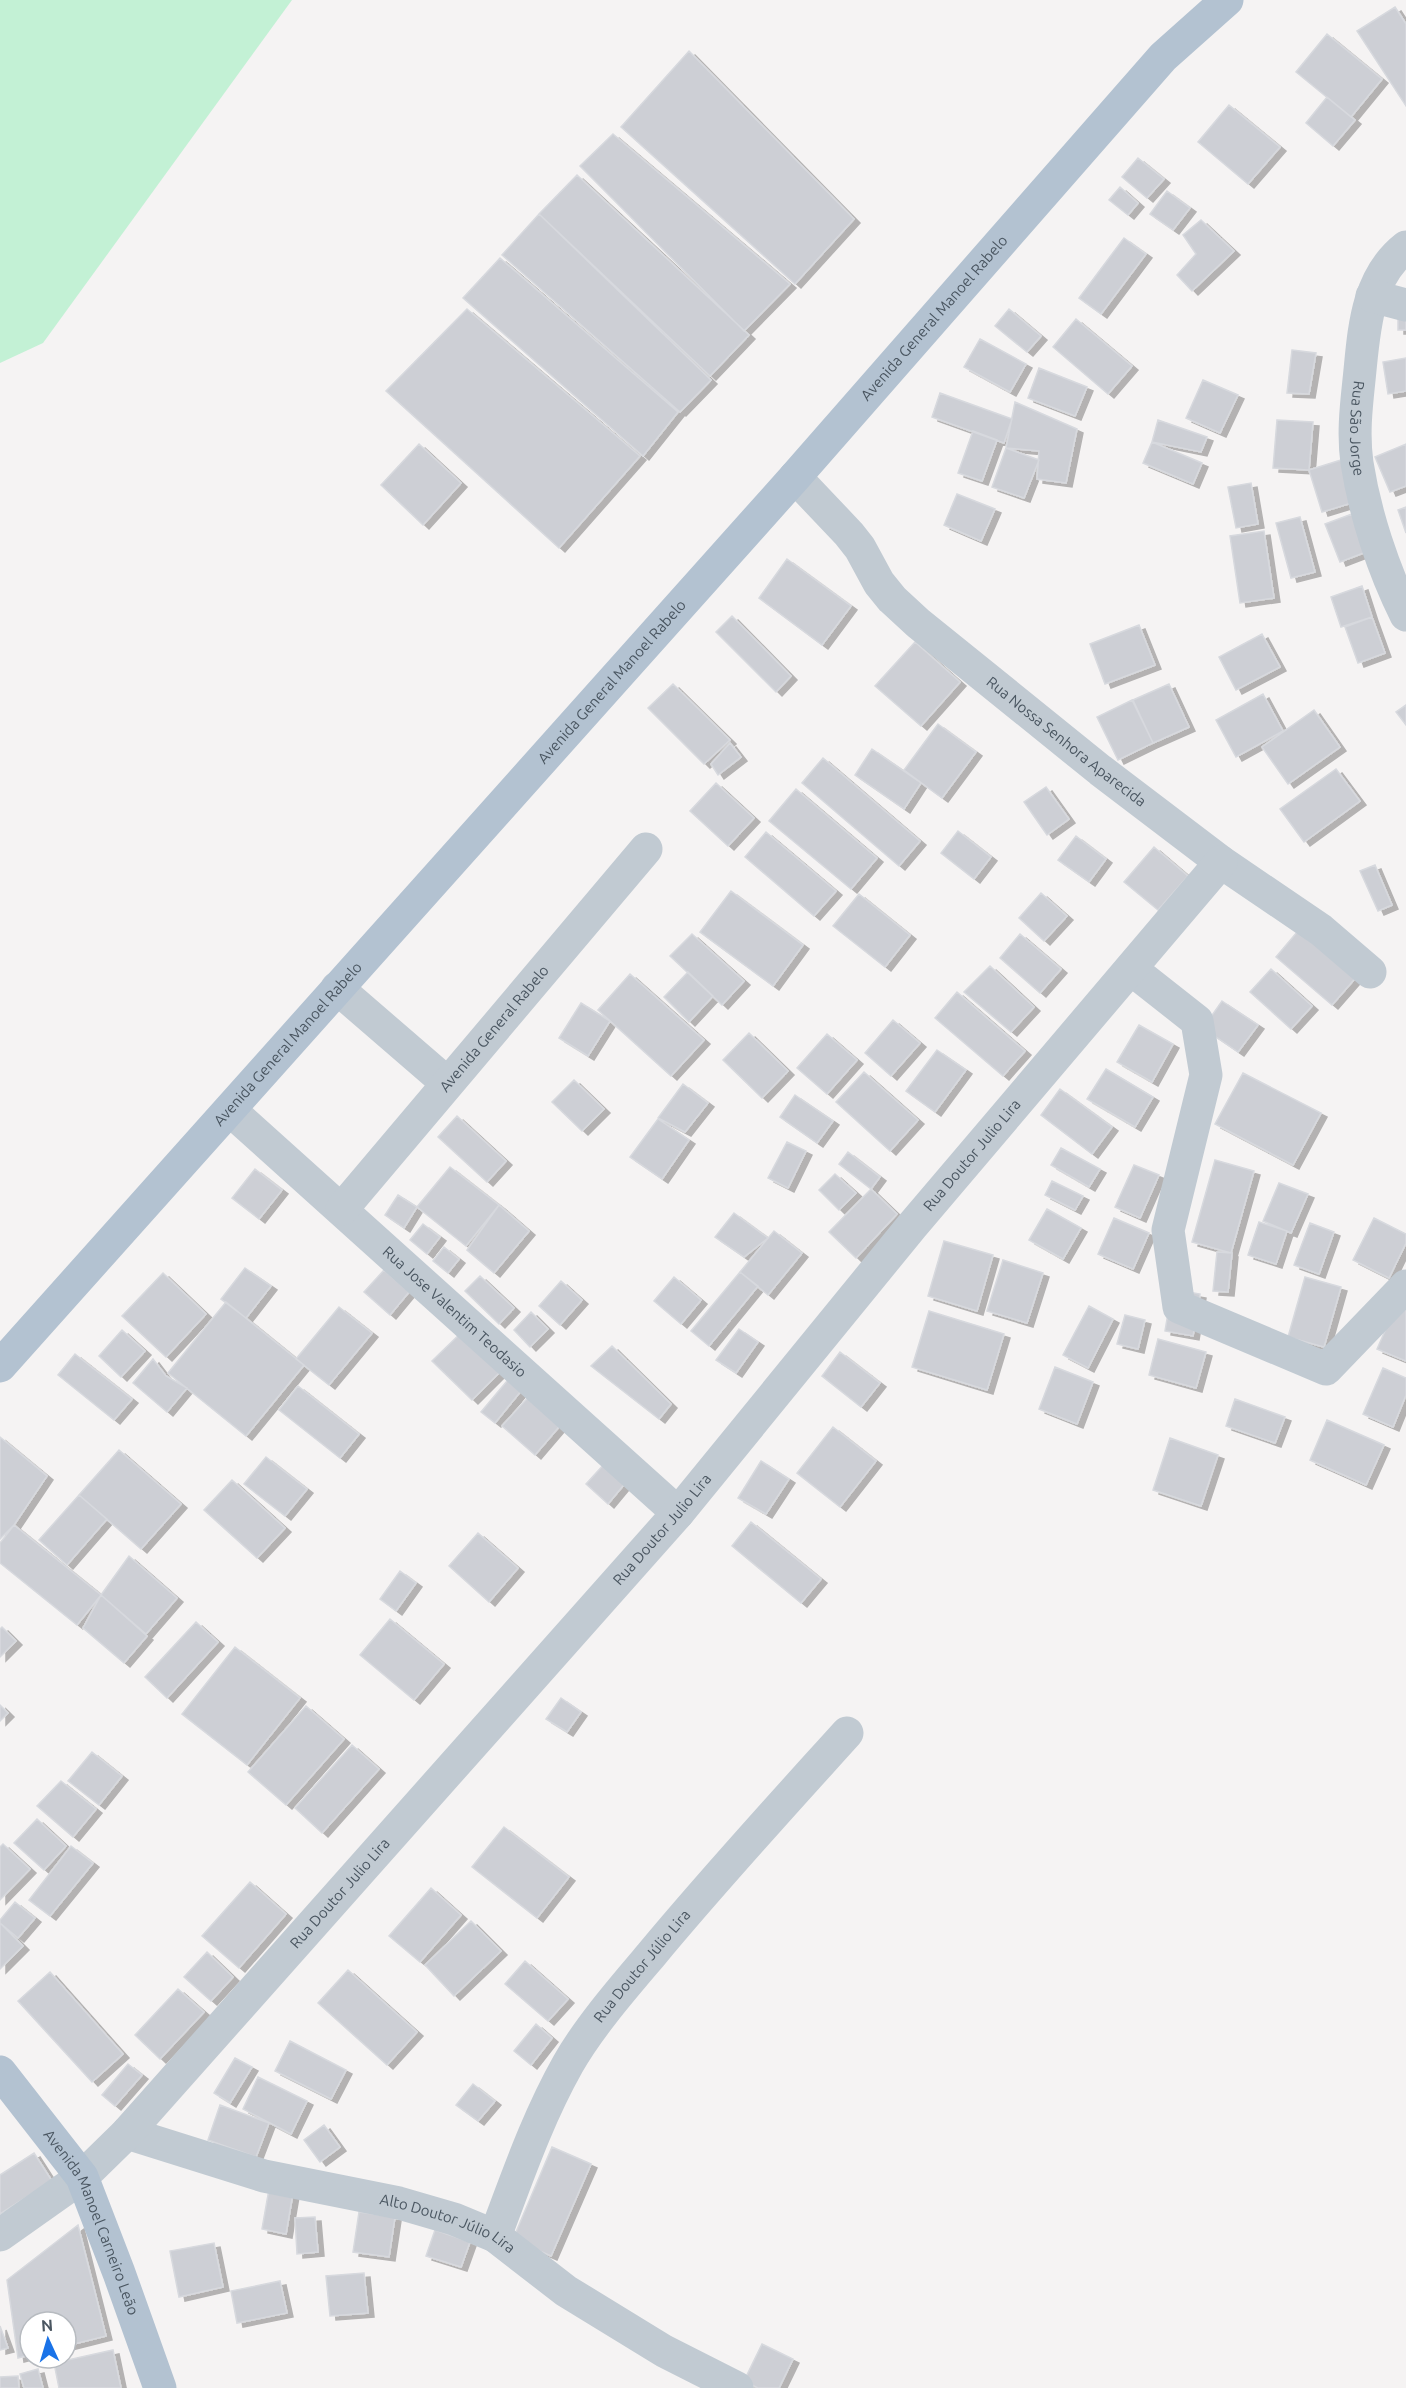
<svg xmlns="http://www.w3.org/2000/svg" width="1406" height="2388" font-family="Ubuntu,sans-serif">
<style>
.green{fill:#c3f1d5}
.building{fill:#cdcfd5;stroke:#d7d9de;stroke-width:1.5;filter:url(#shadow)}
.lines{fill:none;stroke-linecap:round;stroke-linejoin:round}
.minor{stroke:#c1cad2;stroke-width:33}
.major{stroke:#b3c2d1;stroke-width:33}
.labels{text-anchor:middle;stroke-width:5;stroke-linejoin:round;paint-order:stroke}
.street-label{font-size:15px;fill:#4a5661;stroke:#fff}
</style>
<defs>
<filter id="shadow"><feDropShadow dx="6" dy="4" stdDeviation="0" flood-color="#0004"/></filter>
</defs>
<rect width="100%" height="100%" fill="#f5f3f3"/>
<path class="green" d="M0 0H292L43 343 0 363Z"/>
<path class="building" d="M1395 7 1406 24V106L1357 31Z
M1327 34 1382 79 1351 117 1296 72Z
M689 51 854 219 795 284 621 127Z
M1327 97 1355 120 1333 146 1306 123Z
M1229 105 1280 147 1248 184 1198 142Z
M613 134 790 284 744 331 580 166Z
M1138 158 1164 179 1147 198 1122 177Z
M577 175 749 335 710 376 539 214Z
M1120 187 1138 203 1128 215 1109 200Z
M1167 191 1190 208 1173 230 1150 214Z
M539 214 711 380 680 412 502 255Z
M1201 220 1234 251 1192 291 1177 275 1196 254 1183 235Z
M1124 238 1146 254 1101 314 1079 298Z
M500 258 678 412 643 456 463 298Z
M467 309 640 456 559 548 386 391Z
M1009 309 1041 336 1027 352 995 326Z
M1398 311H1406V330H1398Z
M1076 319 1132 366 1108 394 1053 347Z
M980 339 1026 364 1010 392 964 367Z
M1292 350 1316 353 1309 394 1287 393Z
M1406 358V391L1388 394 1383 362Z
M1039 368 1087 387 1075 416 1028 398Z
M1203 380 1238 395 1220 433 1186 418Z
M940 393 1012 419 1004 443 932 417Z
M1015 402 1077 429 1066 483 1037 479 1039 451 1006 448Z
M1158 420 1207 437 1201 452 1152 442Z
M1277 420 1313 422 1309 470 1273 468Z
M973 431 997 440 982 481 958 473Z
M1152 442 1202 463 1193 484 1143 463Z
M419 444 461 483 423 525 381 485Z
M1406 444V486L1390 492 1375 457Z
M1006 448 1039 460 1024 498 992 487Z
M1341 460 1355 502 1322 512 1309 470Z
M1251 483 1258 524 1236 528 1228 487Z
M957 494 995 509 981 541 944 525Z
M1406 507V533L1398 510Z
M1352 514 1366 552 1340 562 1325 524Z
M1300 517 1315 572 1291 578 1276 523Z
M1264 531 1274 598 1240 603 1230 536Z
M787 559 851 606 822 645 759 598Z
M1362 586 1372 617 1341 627 1331 597Z
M732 616 791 676 776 692 716 632Z
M1372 617 1385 653 1358 663 1345 627Z
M1139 625 1155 665 1105 684 1090 644Z
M1262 634 1280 667 1236 690 1219 657Z
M915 642 960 682 921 726 875 686Z
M673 684 730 740 704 764 648 708Z
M1169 684 1189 727 1153 743 1133 700Z
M1263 694 1283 731 1236 757 1216 720Z
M1132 700 1153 743 1118 760 1097 717Z
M1406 705V725L1396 712Z
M1314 710 1340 747 1288 784 1262 747Z
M938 724 976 752 942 798 904 770Z
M730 743 741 757 718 775 711 764Z
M872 749 921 783 904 809 855 775Z
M823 758 920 841 899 866 802 783Z
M1336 769 1360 801 1304 842 1280 809Z
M716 783 754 818 728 846 690 811Z
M1046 787 1069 819 1047 835 1024 802Z
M796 789 877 858 851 889 769 821Z
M958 831 991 857 974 879 941 853Z
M766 832 836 891 814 916 745 857Z
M1076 836 1106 859 1089 882 1058 860Z
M1154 847 1188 876 1158 910 1124 882Z
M1375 865 1392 905 1378 911 1360 871Z
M731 891 803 945 773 986 700 932Z
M1041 893 1067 916 1044 941 1019 918Z
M859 894 910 935 885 967 833 926Z
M1303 925 1359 974 1332 1005 1276 957Z
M692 934 744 981 722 1005 670 956Z
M1020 934 1061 969 1040 993 1000 958Z
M990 966 1034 1007 1011 1032 964 992Z
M1271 969 1312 1006 1291 1029 1250 992Z
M688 972 713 996 689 1022 664 997Z
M630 974 704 1040 671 1076 598 1010Z
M957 992 1025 1051 1003 1076 935 1018Z
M1222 1001 1258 1025 1238 1052 1203 1028Z
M581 1003 610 1021 588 1056 559 1038Z
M893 1020 920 1043 891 1076 865 1053Z
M1139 1025 1173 1044 1152 1082 1117 1062Z
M749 1033 788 1071 762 1098 723 1060Z
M827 1034 857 1060 827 1094 797 1068Z
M937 1050 966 1070 935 1112 906 1091Z
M1106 1069 1153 1097 1135 1127 1087 1099Z
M864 1072 918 1120 890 1151 836 1102Z
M1243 1073 1321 1113 1293 1165 1215 1124Z
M574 1080 604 1109 582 1131 552 1102Z
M683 1084 708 1103 685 1132 658 1118Z
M1060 1089 1112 1127 1092 1154 1041 1115Z
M795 1095 833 1121 817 1143 780 1117Z
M457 1116 506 1161 487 1182 438 1137Z
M658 1119 689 1140 662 1179 630 1157Z
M787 1142 806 1151 788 1188 768 1178Z
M1061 1148 1100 1169 1089 1187 1051 1165Z
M848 1152 880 1177 871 1189 839 1164Z
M1215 1160 1254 1171 1231 1253 1192 1242Z
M1134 1165 1159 1175 1140 1218 1115 1207Z
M450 1167 499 1205 466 1246 417 1207Z
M255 1169 282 1190 259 1219 232 1198Z
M835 1174 856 1193 839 1210 819 1190Z
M1052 1181 1083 1196 1075 1210 1045 1195Z
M1279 1183 1308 1194 1291 1233 1263 1221Z
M871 1189 897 1214 856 1258 829 1232Z
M398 1195 417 1207 404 1228 385 1215Z
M499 1205 529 1231 494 1273 467 1250Z
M1047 1209 1081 1228 1063 1259 1029 1240Z
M734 1213 768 1238 744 1257 715 1237Z
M1114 1218 1149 1233 1133 1269 1098 1254Z
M1374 1218 1406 1234V1243L1389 1278 1353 1260Z
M1259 1222 1287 1231 1276 1264 1248 1255Z
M1310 1223 1334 1232 1319 1274 1294 1265Z
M423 1224 440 1237 427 1254 410 1240Z
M774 1231 802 1253 768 1295 740 1272Z
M944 1241 993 1255 977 1311 928 1296Z
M444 1247 459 1259 448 1273 433 1261Z
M1217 1252 1232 1253 1228 1292 1213 1291Z
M1003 1260 1043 1273 1027 1323 987 1311Z
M245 1268 271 1286 246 1318 221 1299Z
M384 1270 409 1292 390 1315 364 1292Z
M740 1272 758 1286 709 1346 691 1331Z
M163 1273 206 1314 166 1357 122 1316Z
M480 1276 514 1308 499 1324 465 1291Z
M674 1277 701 1300 681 1324 654 1301Z
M1305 1277 1341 1287 1324 1347 1288 1337Z
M561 1281 582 1300 560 1325 539 1306Z
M1172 1289 1200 1294 1193 1336 1165 1331Z
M1399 1299 1406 1302V1361L1377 1349Z
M226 1302 304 1365 246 1436 168 1373Z
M1089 1306 1113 1319 1088 1368 1063 1355Z
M339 1307 372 1333 329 1385 296 1359Z
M929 1311 1004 1334 987 1390 912 1367Z
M531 1312 548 1329 530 1347 514 1330Z
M1125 1315 1145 1320 1138 1349 1117 1344Z
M468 1326 507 1365 472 1400 432 1361Z
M739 1329 758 1342 736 1373 716 1360Z
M122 1330 145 1351 121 1377 99 1356Z
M1158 1339 1206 1352 1196 1388 1149 1375Z
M612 1346 671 1404 659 1419 591 1366Z
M840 1352 880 1383 861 1407 822 1376Z
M75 1354 132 1399 114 1420 58 1375Z
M153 1359 166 1376 187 1388 167 1412 133 1383Z
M1055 1367 1093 1382 1077 1424 1039 1409Z
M1383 1368 1406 1378V1395L1393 1427 1363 1414Z
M512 1375 525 1386 495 1423 481 1412Z
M298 1386 359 1434 340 1458 279 1410Z
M532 1393 564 1421 535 1455 502 1426Z
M1235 1399 1285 1417 1275 1443 1226 1426Z
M1327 1420 1384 1445 1366 1485 1310 1460Z
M833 1427 876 1461 840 1507 797 1473Z
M0 1437 47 1476 14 1525 0 1539Z
M1170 1438 1218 1455 1201 1506 1153 1490Z
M119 1450 181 1504 141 1549 79 1495Z
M266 1457 307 1489 285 1516 244 1484Z
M761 1461 789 1479 766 1514 738 1498Z
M606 1462 627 1481 608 1504 586 1484Z
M232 1480 285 1528 257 1558 204 1510Z
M79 1495 107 1519 67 1565 39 1540Z
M751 1522 821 1579 801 1603 732 1546Z
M14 1525 101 1595 77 1625 0 1563V1543Z
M478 1533 518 1568 489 1602 449 1566Z
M129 1556 177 1598 146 1634 101 1595Z
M400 1571 416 1583 396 1611 380 1599Z
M101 1595 147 1636 124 1663 83 1628Z
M390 1619 444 1664 414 1700 360 1655Z
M196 1622 218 1642 167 1698 145 1677Z
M2 1627 16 1641 0 1657V1629Z
M235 1647 300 1698 247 1765 182 1714Z
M561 1698 581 1712 567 1732 546 1719Z
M0 1705 8 1713 0 1721Z
M306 1706 344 1739 286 1805 248 1772Z
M352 1745 379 1769 322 1833 295 1808Z
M92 1752 122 1776 99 1805 68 1781Z
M61 1781 96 1809 73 1837 37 1806Z
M37 1819 66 1846 44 1870 14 1843Z
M504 1827 569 1877 537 1918 472 1867Z
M3 1844 30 1869 0 1900V1847Z
M71 1846 93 1863 50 1916 29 1900Z
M250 1882 286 1914 239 1968 202 1936Z
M431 1888 461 1915 420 1962 389 1936Z
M15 1902 35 1918 18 1938 0 1923V1920Z
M471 1921 501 1951 454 1996 425 1965Z
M0 1923 23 1946 0 1969Z
M207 1952 233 1977 211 2001 184 1977Z
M525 1961 568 1999 548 2021 505 1984Z
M348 1970 417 2032 387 2065 318 2003Z
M50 1972 123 2054 92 2082 18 2001Z
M178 1989 204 2012 160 2059 135 2035Z
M536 2024 552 2038 531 2065 514 2051Z
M290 2041 346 2070 331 2099 275 2071Z
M235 2058 252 2067 230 2103 214 2093Z
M128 2064 142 2075 115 2106 102 2095Z
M258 2077 307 2101 291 2134 243 2109Z
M473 2084 495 2101 478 2121 456 2105Z
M220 2105 269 2123 256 2157 208 2140Z
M324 2125 340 2147 320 2162 304 2140Z
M552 2147 591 2164 551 2256 513 2239Z
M34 2153 52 2181 0 2214V2175Z
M269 2189 293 2193 286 2234 262 2229Z
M359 2212 395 2217 389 2257 353 2252Z
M315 2217 318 2252 297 2254 295 2218Z
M78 2225 106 2336 66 2346V2322H30V2355L18 2358 7 2280Z
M435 2230 470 2242 461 2267 426 2256Z
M214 2243 223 2287 179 2297 170 2251Z
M364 2273 368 2313 330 2316 326 2276Z
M280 2281 287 2313 237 2323 231 2291Z
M0 2326 8 2348 0 2350Z
M762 2344 793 2359 779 2388H758L744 2381Z
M113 2350 121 2388H59L54 2363Z
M38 2369 43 2388H24L20 2374Z
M18 2376 19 2388H0V2377Z"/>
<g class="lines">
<g class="minor">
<path id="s1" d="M1406 247C1365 279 1364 333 1359 380 1356 408 1353 435 1357 463 1365 514 1383 569 1406 615"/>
<path d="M1372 296 1406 305"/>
<path id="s2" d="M795 477 849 534 860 548 879 583 892 599 918 623 1100 770 1221 862 1321 930 1370 972"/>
<path d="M1131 969 1197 1021 1206 1075 1168 1230 1179 1307 1326 1369 1406 1286"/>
<path d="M337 988 447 1083"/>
<path id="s3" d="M230 1110 678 1513"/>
<path id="s4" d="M342 1209 646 849"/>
<path id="s5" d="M127 2133 264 2176 399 2203 454 2219 495 2236 566 2291 664 2351 737 2388"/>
<path id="s6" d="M0 2235 82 2177 127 2133 678 1513 912 1226 1221 862"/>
<path id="s7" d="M495 2236C517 2178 537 2119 568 2064 589 2027 623 1988 651 1955 714 1879 781 1806 847 1733"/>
</g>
<g class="major">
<path id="s8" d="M0 1366 795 477 1163 57 1227 0"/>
<path id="s9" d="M0 2072 82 2177 119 2273 160 2388"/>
</g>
</g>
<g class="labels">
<g class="street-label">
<text dy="5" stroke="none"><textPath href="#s8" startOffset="1404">Avenida General Manoel Rabelo</textPath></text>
<text dy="5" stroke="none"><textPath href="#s1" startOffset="194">Rua São Jorge</textPath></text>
<text dy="5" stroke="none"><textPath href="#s8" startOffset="918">Avenida General Manoel Rabelo</textPath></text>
<text dy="5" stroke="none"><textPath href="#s2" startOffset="382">Rua Nossa Senhora Aparecida</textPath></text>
<text dy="5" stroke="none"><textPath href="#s4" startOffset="236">Avenida General Rabelo</textPath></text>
<text dy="5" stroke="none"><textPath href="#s8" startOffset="432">Avenida General Manoel Rabelo</textPath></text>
<text dy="5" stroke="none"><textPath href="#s6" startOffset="1456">Rua Doutor Julio Lira</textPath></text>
<text dy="5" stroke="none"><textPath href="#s3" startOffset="302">Rua Jose Valentim Teodasio</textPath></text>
<text dy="5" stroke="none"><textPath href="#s6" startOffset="970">Rua Doutor Julio Lira</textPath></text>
<text dy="5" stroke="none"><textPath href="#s6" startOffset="484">Rua Doutor Julio Lira</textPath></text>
<text dy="5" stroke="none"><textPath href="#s7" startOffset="310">Rua Doutor Júlio Lira</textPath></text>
<text dy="5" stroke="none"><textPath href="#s9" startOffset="178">Avenida Manoel Carneiro Leão</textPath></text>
<text dy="5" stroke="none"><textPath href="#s5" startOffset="334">Alto Doutor Júlio Lira</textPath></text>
</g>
</g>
<g transform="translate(48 2340) rotate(356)"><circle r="28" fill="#ffffff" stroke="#b7bbc0" stroke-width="1.5"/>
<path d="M0-4.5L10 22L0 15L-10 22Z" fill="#1a73e8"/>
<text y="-9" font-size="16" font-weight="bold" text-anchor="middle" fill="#4a5661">N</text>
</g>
</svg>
